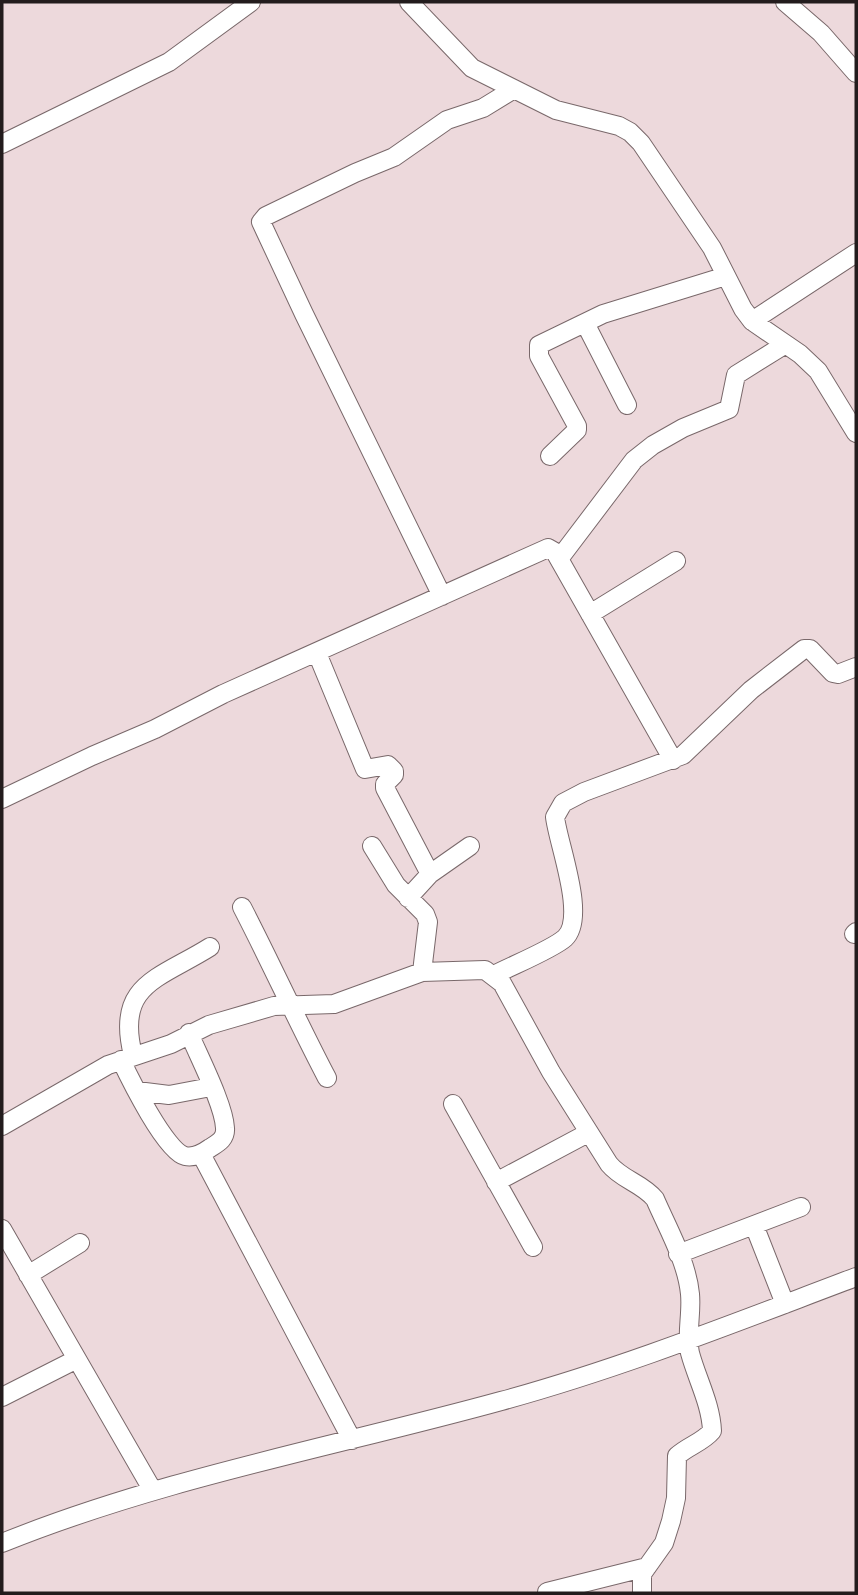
<svg xmlns="http://www.w3.org/2000/svg" width="858" height="1595" font-family="Roboto,sans-serif">
<style>
.lines{fill:none;stroke-linecap:round;stroke-linejoin:round}
.minor-casing{stroke:#79686a;stroke-width:20}
.minor{stroke:#fff;stroke-width:18}
</style>
<rect width="100%" height="100%" fill="#edd9dc"/>
<g class="lines">
<g class="minor-casing">
<path id="minor" d="M409 2 472 68 556 110 619 126 630 132 641 143 712 248 743 309 752 321 800 354 818 371 856 433
M785 2 821 33 856 73
M2 144 169 62 251 2
M752 321 856 253
M585 323 627 405
M550 456 577 430V426L539 356V345L603 314 726 276
M559 559 634 460 653 445 683 428 729 409 736 375 784 345
M442 596 304 314 261 222 266 216 355 173 394 157 447 120 483 108 514 89
M590 614 676 561
M317 653 365 769 388 765 394 771V775L385 784V788L430 874
M2 799 92 756 155 729 223 694 548 548 555 552 673 760
M372 846 396 885 425 914 428 922 422 972
M408 898 430 874 470 846
M242 907C271 963 297 1021 327 1078
M854 934 856 932
M494 975C511 966 553 949 565 938 587 917 558 844 555 817L563 803 584 792 683 755 751 690 804 649H810L833 673 838 674 856 667
M133 1055C115 984 159 979 210 947
M121 1060C130 1079 166 1152 185 1156 195 1158 203 1153 210 1148 218 1143 226 1139 225 1128 224 1105 199 1057 189 1033
M137 1091 169 1095 211 1087
M453 1104 533 1247
M2 1126 108 1065 171 1044 209 1025 274 1006 334 1004 422 972 485 970 502 983 551 1072 609 1164C622 1180 642 1183 655 1199 668 1229 687 1262 690 1294 692 1314 686 1334 690 1353 697 1379 711 1404 712 1431 703 1442 688 1446 677 1456L676 1498 671 1521 664 1543 642 1574V1593
M201 1154 352 1440
M496 1182 588 1133
M754 1225 785 1304
M2 1229 153 1491
M678 1254 801 1207
M28 1275 80 1243
M2 1397 77 1359
M2 1543C163 1478 334 1447 501 1401 622 1368 739 1321 856 1277
M547 1592 647 1567"/>
</g>
<use href="#minor" class="minor"/>
</g>
<rect width="858" height="1595" fill="none" stroke="#231c1d" stroke-width="7"/>
</svg>
